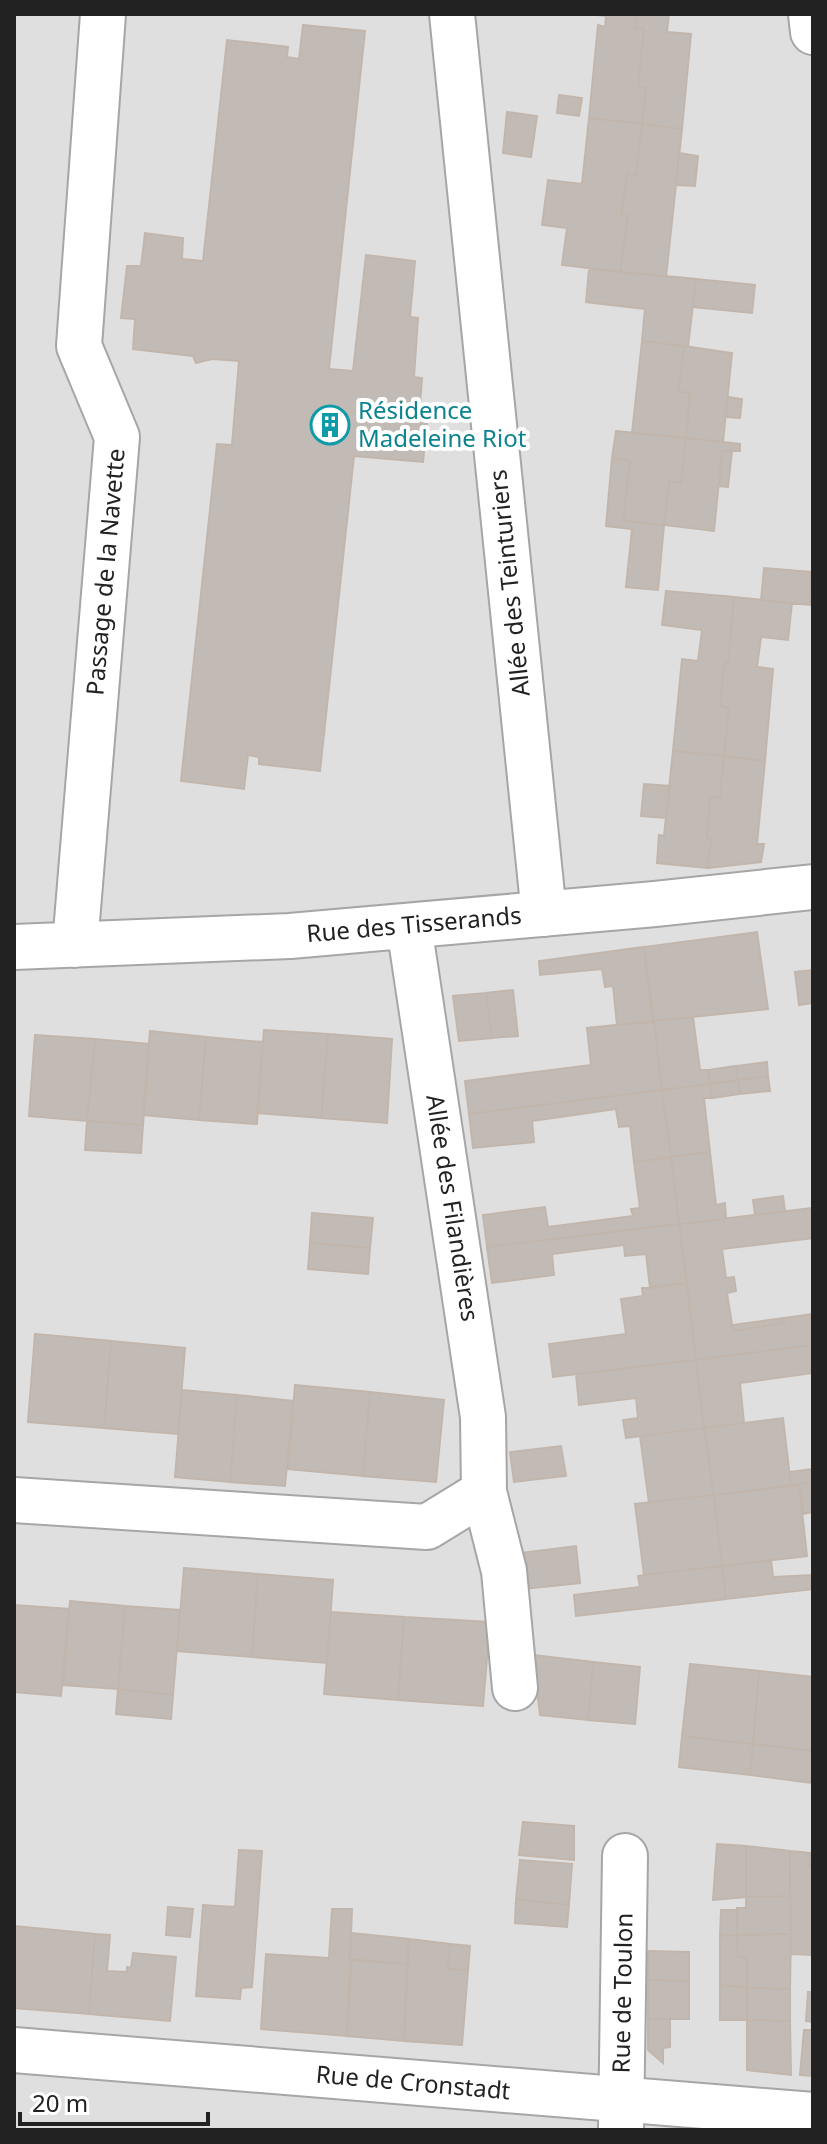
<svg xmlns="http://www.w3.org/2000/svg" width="827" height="2144" font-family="'Noto Sans',sans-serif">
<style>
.residential{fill:#e0dfdf}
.building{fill:#c2bbb5;stroke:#c2b6ac;stroke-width:2}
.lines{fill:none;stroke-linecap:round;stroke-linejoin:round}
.minor-casing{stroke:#a6a6a6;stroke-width:48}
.minor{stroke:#fff;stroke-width:44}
.labels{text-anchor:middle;stroke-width:8;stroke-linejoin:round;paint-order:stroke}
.culture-label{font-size:24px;fill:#0d838f;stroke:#fff;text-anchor:start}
.street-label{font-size:24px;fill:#222;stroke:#fff}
</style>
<rect width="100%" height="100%" fill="#f1efe9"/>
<path class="residential" d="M14 14H813V2130H14Z"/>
<path class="building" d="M588 14H636L635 28 644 29 638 86 646 87 642 124 589 118 598 25 605 27 606 16Z
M636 14H669L667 32 691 34 682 129 642 124 646 87 638 86 644 29 635 28Z
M303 25 365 31 329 369 353 371 366 255 415 261 410 317 418 318 414 377 422 378 420 405 429 406 423 462 354 456 320 771 259 764V757L248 755 244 789 181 781 217 444 232 445 239 361 212 359 196 363 193 356 133 349 135 319 121 318 127 266H141L145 233 183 238 182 259 203 261 227 40 288 47 287 57 299 59Z
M559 95 582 98 579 116 557 113Z
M507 112 537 116 531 157 503 153Z
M589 118 642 124 636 175 627 174 621 216H628L620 272 562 265 567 228 542 225 548 180 582 184Z
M642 124 682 129 666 277 620 272 628 216H621L627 174 636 175Z
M679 153 698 156 695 186 676 185Z
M589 269 696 279 688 347 642 341 645 309 586 302Z
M696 279 755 285 752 313 693 307Z
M642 341 684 346 678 392 690 393 686 438 632 433Z
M684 346 732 353 723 442 686 438 690 393 678 392Z
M728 397 742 399 740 418 726 417Z
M616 431 686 438 681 483 669 481 664 525 623 521 630 461 612 458Z
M686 438 740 444V451H722L714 531 664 525 669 481 681 483Z
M722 451H732L728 487 719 486Z
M612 458 630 461 623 521 664 525 658 590 626 587 632 529 606 526Z
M764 568 811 572 810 605 761 600Z
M666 591 734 597 728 664 724 663 720 706 729 708 724 756 673 751 682 659 698 661 702 630 662 625Z
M734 597 792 603 788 640 761 637 757 667 773 669 765 761 724 756 729 708 720 706 724 663 728 664Z
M673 751 724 756 720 797H710L707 839H711L707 868 657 863 659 835 664 836Z
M724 756 765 761 757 844H764L761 862 707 868 711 839H707L710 797H720Z
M644 784 670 786 666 818 641 816Z
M757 932 768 1009 654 1021 644 947Z
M644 947 653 1022 617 1025 613 986 605 987 602 969 540 975 539 961Z
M813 970V1003L799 1005 795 972Z
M513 990 518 1036 492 1038 486 993Z
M486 993 492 1038 459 1041 453 996Z
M693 1017 700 1070H708L710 1084 662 1090 654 1021Z
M654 1021 662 1090 469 1114 465 1081 591 1065 587 1028Z
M264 1030 328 1034 321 1118 257 1113Z
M150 1031 206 1037 199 1120 143 1115Z
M328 1034 392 1039 387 1123 321 1118Z
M35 1035 95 1039 87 1121 29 1116Z
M206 1037 263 1042 257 1124 199 1120Z
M95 1039 149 1044 143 1125 87 1121Z
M767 1062 768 1076 738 1080 736 1066Z
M736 1066 738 1080 710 1084 708 1070Z
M768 1076 770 1091 740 1094 738 1080Z
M738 1080 740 1094 712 1098 710 1084Z
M710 1084 712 1098H704L710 1152 671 1157 662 1090Z
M662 1090 671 1157 634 1162 630 1126 619 1127 616 1109 532 1121 534 1142 473 1148 469 1114Z
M87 1121 143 1125 141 1153 85 1150Z
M710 1152 716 1205 725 1203 726 1219 679 1224 671 1157Z
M671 1157 679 1224 487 1247 483 1215 545 1207 548 1227 633 1216 631 1209 640 1208 634 1162Z
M783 1196 785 1211 755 1215 753 1200Z
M813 1208V1238L722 1249 726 1278 734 1277 736 1291 727 1293 733 1331 784 1323V1318L813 1314V1345L696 1360 679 1224Z
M312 1213 373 1218 370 1248 310 1243Z
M679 1224 687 1283 650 1288 646 1254 625 1256 624 1245 552 1254 554 1275 492 1283 487 1247Z
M310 1243 370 1248 368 1274 308 1269Z
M687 1283 696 1360 553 1377 549 1344 626 1334 621 1299 643 1296 642 1288Z
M784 1318V1323L733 1331 732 1325Z
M35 1334 111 1341 104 1428 28 1422Z
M111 1341 185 1348 178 1434 104 1428Z
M813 1345V1373L740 1383 744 1423 704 1428 696 1360Z
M696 1360 704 1428 626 1438 623 1420 638 1418 636 1398 579 1405 576 1374Z
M295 1385 370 1392 363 1476 288 1469Z
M182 1390 237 1395 230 1482 175 1477Z
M370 1392 444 1400 436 1482 363 1476Z
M237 1395 293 1401 285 1486 230 1482Z
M783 1418 791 1486 714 1495 704 1428Z
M704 1428 714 1495 649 1503 640 1436Z
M561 1446 566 1476 514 1482 510 1452Z
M813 1469V1482L791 1486 789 1472Z
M813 1482V1512L803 1514 799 1484Z
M799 1484 807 1556 722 1566 714 1495Z
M714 1495 722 1566 644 1575 635 1504Z
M576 1546 580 1583 524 1589 520 1553Z
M771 1560 773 1577 813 1575V1589L726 1599 722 1566Z
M722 1566 726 1599 576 1616 574 1595 640 1587 638 1576 644 1575Z
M184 1568 258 1574 252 1657 177 1651Z
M258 1574 333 1580 327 1663 252 1657Z
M70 1601 125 1606 118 1689 63 1685Z
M14 1605 69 1609 61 1696 14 1692Z
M125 1606 180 1610 173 1695 118 1689Z
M331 1612 404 1617 398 1700 324 1694Z
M404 1617 490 1622 483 1706 398 1700Z
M533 1655 593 1662 588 1720 540 1715Z
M593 1662 640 1667 635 1724 588 1720Z
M690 1664 759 1671 753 1744 682 1736Z
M759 1671 813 1677V1751L753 1744Z
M118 1689 173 1695 171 1719 116 1714Z
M682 1736 753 1744 750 1775 679 1767Z
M753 1744 813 1751V1783L750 1775Z
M523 1822 574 1826V1860L519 1855Z
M717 1844 746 1846V1897L713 1900Z
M746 1846 790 1851V1896L746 1897Z
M239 1850 262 1851 252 1987 241 1988 240 1999 196 1996 203 1905 235 1907Z
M790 1851 810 1853V1867L813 1868V1955L791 1954Z
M520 1860 572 1864 569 1905 516 1899Z
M790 1896 791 1934 737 1935V1908H746V1897Z
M516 1899 569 1905 567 1927 515 1923Z
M168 1907 193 1909 190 1937 166 1935Z
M332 1909H352L347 2036 261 2029 266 1954 329 1958Z
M721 1910H737V1935L720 1936Z
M14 1926 95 1934 89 2014 14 2008Z
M351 1933 409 1939 407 1964 350 1959Z
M95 1934 110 1935 107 1971 127 1972V1967L131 1968 133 1953 176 1957 170 2021 89 2014Z
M791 1934 790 1989 747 1988V1958L738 1957 737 1935Z
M737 1935 738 1957 747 1958V1988L720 1985V1936Z
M409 1939 450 1944 448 1969 468 1970 462 2045 404 2041Z
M450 1944 470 1946 468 1970 448 1969Z
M648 1951 689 1952V1981L648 1980Z
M352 1960 407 1964 404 2041 347 2036Z
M648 1980 689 1981V2019H648Z
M720 1985 747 1988V2020H720Z
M747 1988 790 1989V2021L747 2020Z
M808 1992H813V2022L806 2021Z
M648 2019H670V2047L663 2048V2063L648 2050Z
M747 2020 790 2021 791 2075 747 2070Z
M804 2030H813V2076L800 2075Z"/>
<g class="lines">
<g class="minor-casing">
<path id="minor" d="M452 14 544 914
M811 14 813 32
M75 945 117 437 79 346 103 14
M14 947 290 936 655 904 813 887
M484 1492 504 1571 515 1688
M14 1500 427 1527 484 1492 483 1417 409 926
M14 2050 813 2115
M621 2129 625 1856"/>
</g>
<use href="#minor" class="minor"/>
</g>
<defs>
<g id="building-ring" transform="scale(2)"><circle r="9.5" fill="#fff" stroke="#0f9aa8" stroke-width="1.5"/><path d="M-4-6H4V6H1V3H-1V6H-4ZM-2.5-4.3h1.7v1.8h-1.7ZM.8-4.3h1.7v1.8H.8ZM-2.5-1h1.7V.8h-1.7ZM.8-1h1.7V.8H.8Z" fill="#0f9aa8"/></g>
</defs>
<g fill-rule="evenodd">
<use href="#building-ring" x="330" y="425"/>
</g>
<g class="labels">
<g class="culture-label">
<text x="358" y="419">Résidence<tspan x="358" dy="28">Madeleine Riot</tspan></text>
</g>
<g class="street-label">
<text transform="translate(106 572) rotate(-85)" y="8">Passage de la Navette</text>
<text transform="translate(510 583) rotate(-96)" y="8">Allée des Teinturiers</text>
<text transform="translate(414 925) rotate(-5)" y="8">Rue des Tisserands</text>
<text transform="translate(452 1208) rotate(81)" y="8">Allée des Filandières</text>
<text transform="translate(623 1993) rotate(-89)" y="8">Rue de Toulon</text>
<text transform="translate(413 2083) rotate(5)" y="8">Rue de Cronstadt</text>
</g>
</g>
<rect width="827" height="2144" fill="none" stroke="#222222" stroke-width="32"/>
<path d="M20 2112v12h188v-12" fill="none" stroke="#222222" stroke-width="4"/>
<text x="32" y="2112" font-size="24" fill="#222222" stroke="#ffffff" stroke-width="6" paint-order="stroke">20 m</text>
</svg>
